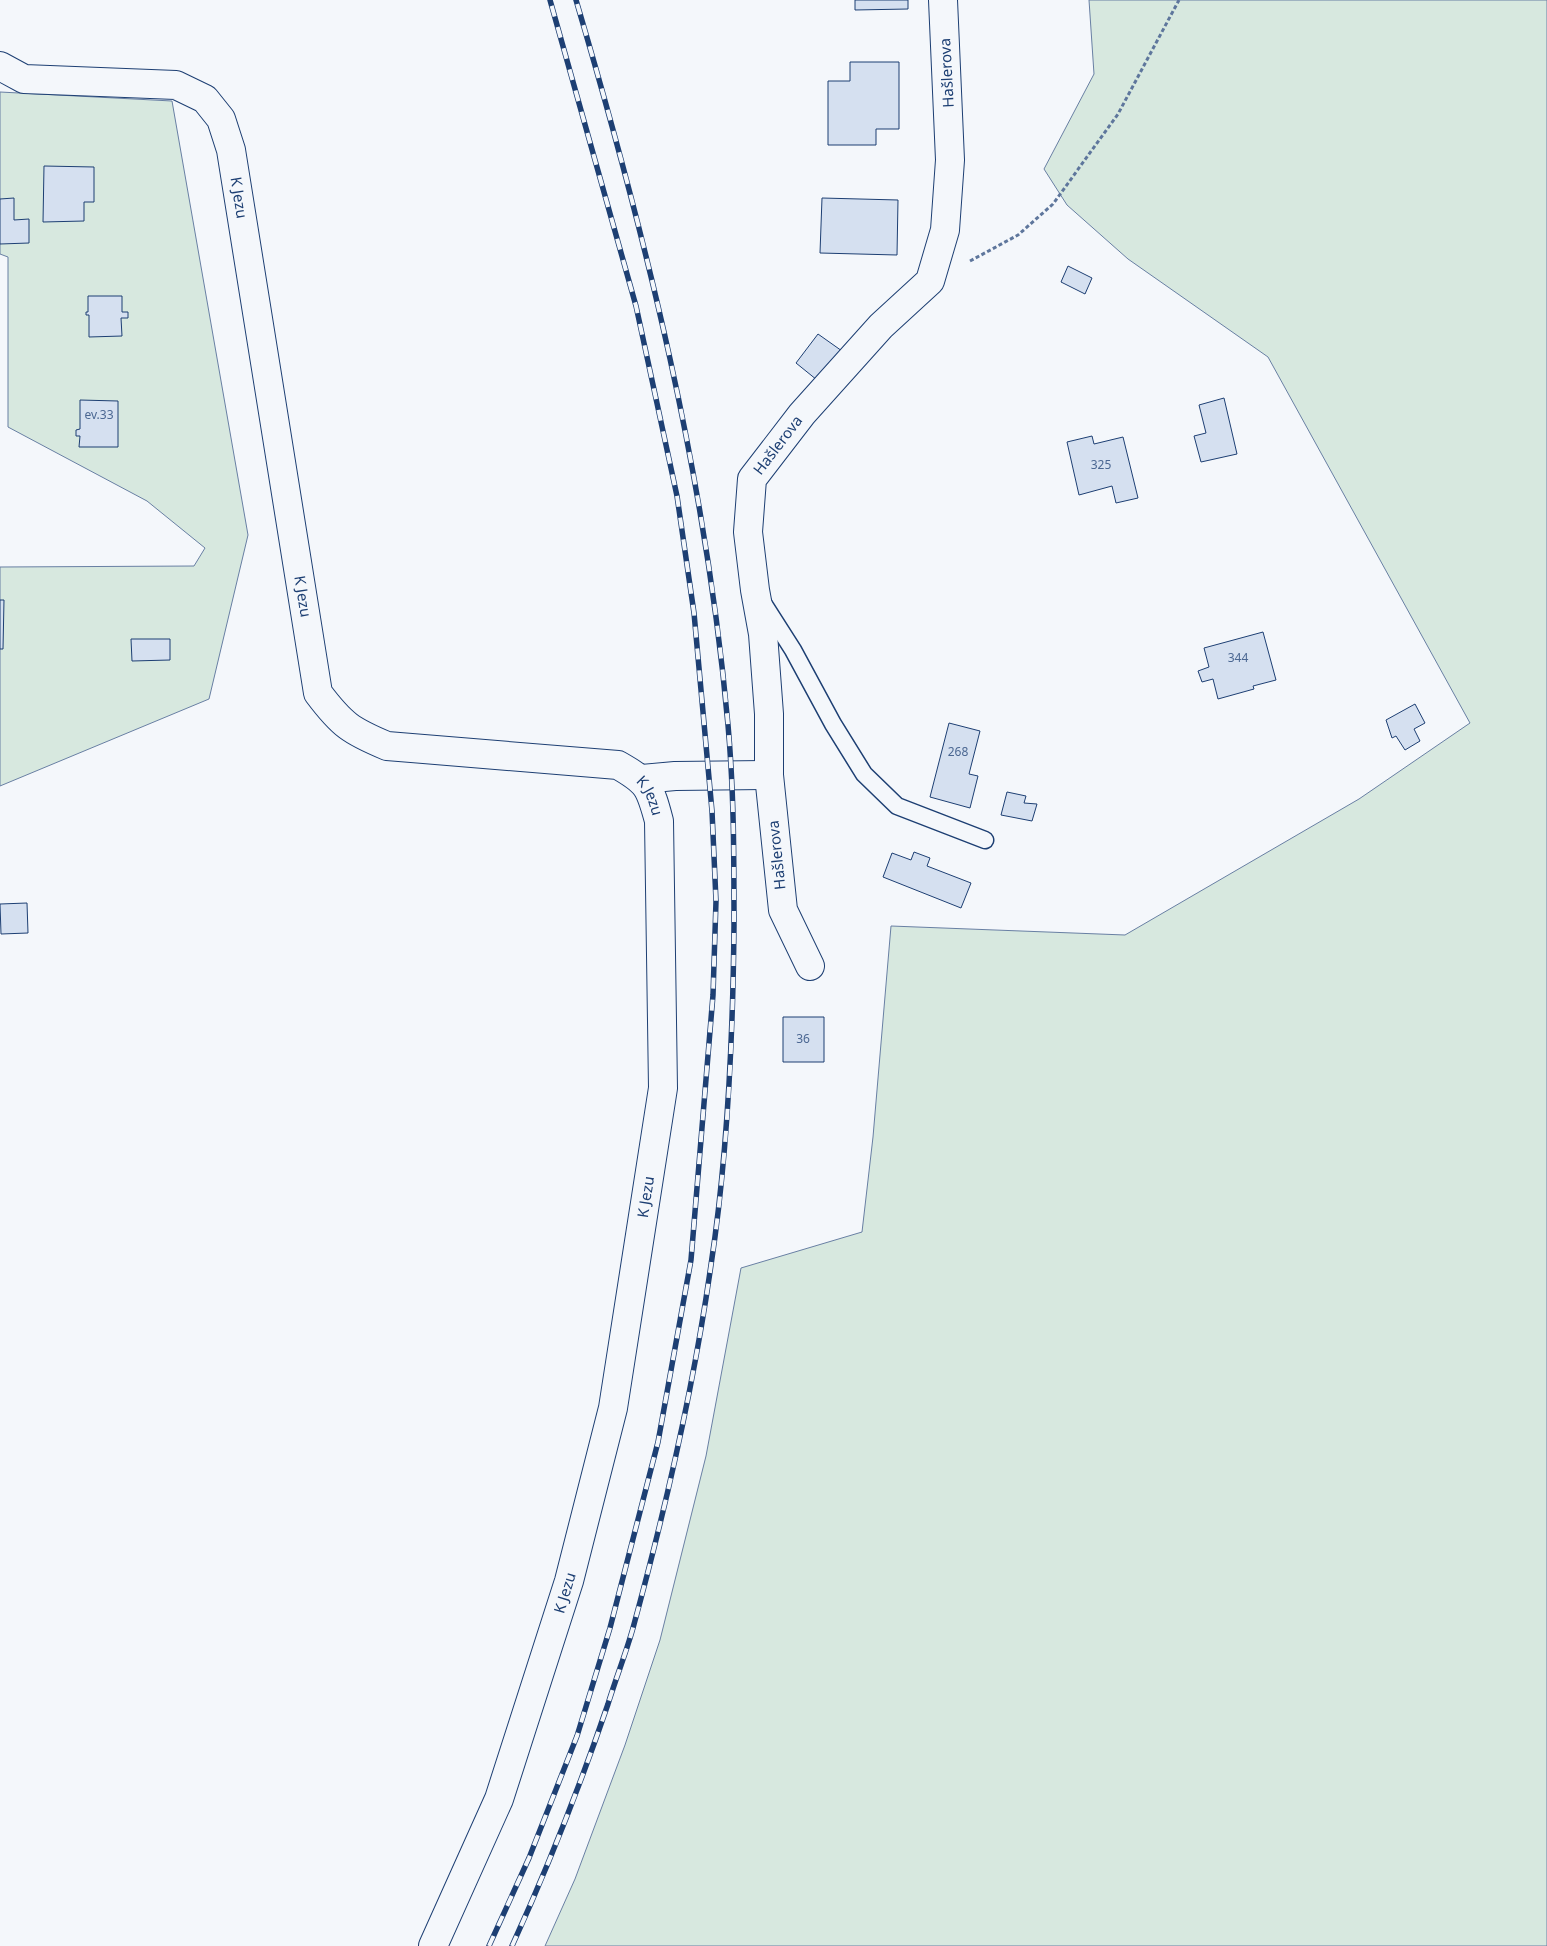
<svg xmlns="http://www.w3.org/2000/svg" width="1547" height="1946" font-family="'Noto Sans',sans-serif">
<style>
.green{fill:#d7e8df;stroke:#687fa3}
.building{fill:#d5e0f0;stroke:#1d3f73}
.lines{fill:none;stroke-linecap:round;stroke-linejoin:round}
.service-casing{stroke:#1d3f73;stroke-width:19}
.minor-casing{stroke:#1d3f73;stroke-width:30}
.path{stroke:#5e769c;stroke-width:3;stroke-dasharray:4 2.5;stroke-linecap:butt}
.service{stroke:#f4f7fb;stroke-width:16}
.minor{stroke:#f4f7fb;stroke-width:28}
.rail-casing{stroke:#1d3f73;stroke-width:5.5}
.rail{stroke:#f4f7fb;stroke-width:4;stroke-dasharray:11;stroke-linecap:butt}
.labels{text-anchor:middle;stroke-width:4;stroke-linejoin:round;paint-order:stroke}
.number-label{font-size:12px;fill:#4b6792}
.street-label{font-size:15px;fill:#1d3f73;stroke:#f4f7fb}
</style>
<rect width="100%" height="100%" fill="#f4f7fb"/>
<path class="green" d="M1089 0H1547V1946H545L575 1879 625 1745 660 1640 706 1456 741 1268 862 1232 873 1137 891 926 1125 935 1359 799 1470 723 1268 357 1128 259 1067 205 1044 169 1094 74Z
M0 92 172 101 248 535 209 699 0 786V567L194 566 205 548 147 501 8 427V257L0 254Z"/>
<path class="building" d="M855 0H908V9L855 10Z
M850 62H899V129H876V145H828V81H850Z
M44 166 94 167V202H84V221L43 222Z
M14 198V220L29 219V243L0 244V199Z
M822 198 898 200 897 255 820 253Z
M1068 266 1092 278 1085 294 1061 282Z
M88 296H122V312H128V318H121L122 336 89 337V315H86V312H88Z
M818 334 842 351 817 380 796 363Z
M1224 398 1237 454 1201 462 1194 436 1206 433 1199 405Z
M80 400 118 401V447H79L80 436H76V430L80 429Z
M1092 436 1094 444 1123 437 1138 498 1116 503 1112 486 1079 495 1067 442Z
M0 600H4L3 649H0Z
M1263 632 1276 680 1253 686 1254 689 1218 699 1213 679 1202 682 1198 671 1209 667 1204 648Z
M131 639H170V660L132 661Z
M1415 704 1425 723 1414 729 1420 741 1405 750 1396 736 1392 738 1386 720Z
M949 723 980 731 969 774 978 776 970 808 930 797Z
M1007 792 1026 796 1024 803 1037 804 1032 821 1001 815Z
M914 852 930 858 927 866 971 883 961 908 883 877 892 853 911 860Z
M27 903 28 933 1 934 0 904Z
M783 1017H824V1062H783Z"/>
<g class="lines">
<g class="service-casing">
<path id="service" d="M763 603 793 650 833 724 864 774 897 806 985 840"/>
</g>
<g class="minor-casing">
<g id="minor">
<path id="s1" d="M0 66 24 79 176 85 205 99 221 119 231 150 318 693C342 725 351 731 387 746L618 765C648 782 650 787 659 821L663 1088 613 1408 569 1581 499 1799 433 1946"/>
<path d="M642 779 675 776 769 775"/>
<path id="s2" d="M810 966 783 910 769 775V714L763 634 755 590 748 532 752 479 802 414 881 326 930 281 945 230 950 160 943 0"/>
</g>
</g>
<path class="path" d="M970 261 1018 235 1053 204 1118 114 1179 0"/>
<use href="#service" class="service"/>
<use href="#minor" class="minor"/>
<g class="rail-casing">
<path id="rail" d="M489 1946 529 1858 577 1736 610 1628 658 1442 691 1260 713 995 716 901 712 811 694 613 677 496 636 306 550 0
M512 1946C548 1867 580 1786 608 1704 616 1678 626 1653 633 1628 665 1511 694 1385 711 1265 728 1153 733 1038 734 925 734 858 734 792 728 725 706 478 646 237 576 0"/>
</g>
<use href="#rail" class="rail"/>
</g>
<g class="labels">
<g class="number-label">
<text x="99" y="419">ev.33</text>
<text x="1101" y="469">325</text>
<text x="1238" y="662">344</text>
<text x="958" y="756">268</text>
<text x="803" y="1043">36</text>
</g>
<g class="street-label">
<text transform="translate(947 73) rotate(-93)" y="5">Hašlerova</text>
<text dy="5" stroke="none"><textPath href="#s1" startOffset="318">K Jezu</textPath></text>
<text dy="5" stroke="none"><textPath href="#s2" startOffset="538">Hašlerova</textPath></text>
<text dy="5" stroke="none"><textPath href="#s1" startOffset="722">K Jezu</textPath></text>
<text dy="5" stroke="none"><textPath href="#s1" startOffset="1186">K Jezu</textPath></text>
<text transform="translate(777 855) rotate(-96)" y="5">Hašlerova</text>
<text transform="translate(646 1197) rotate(-81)" y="5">K Jezu</text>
<text transform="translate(565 1593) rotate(-73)" y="5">K Jezu</text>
</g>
</g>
</svg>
